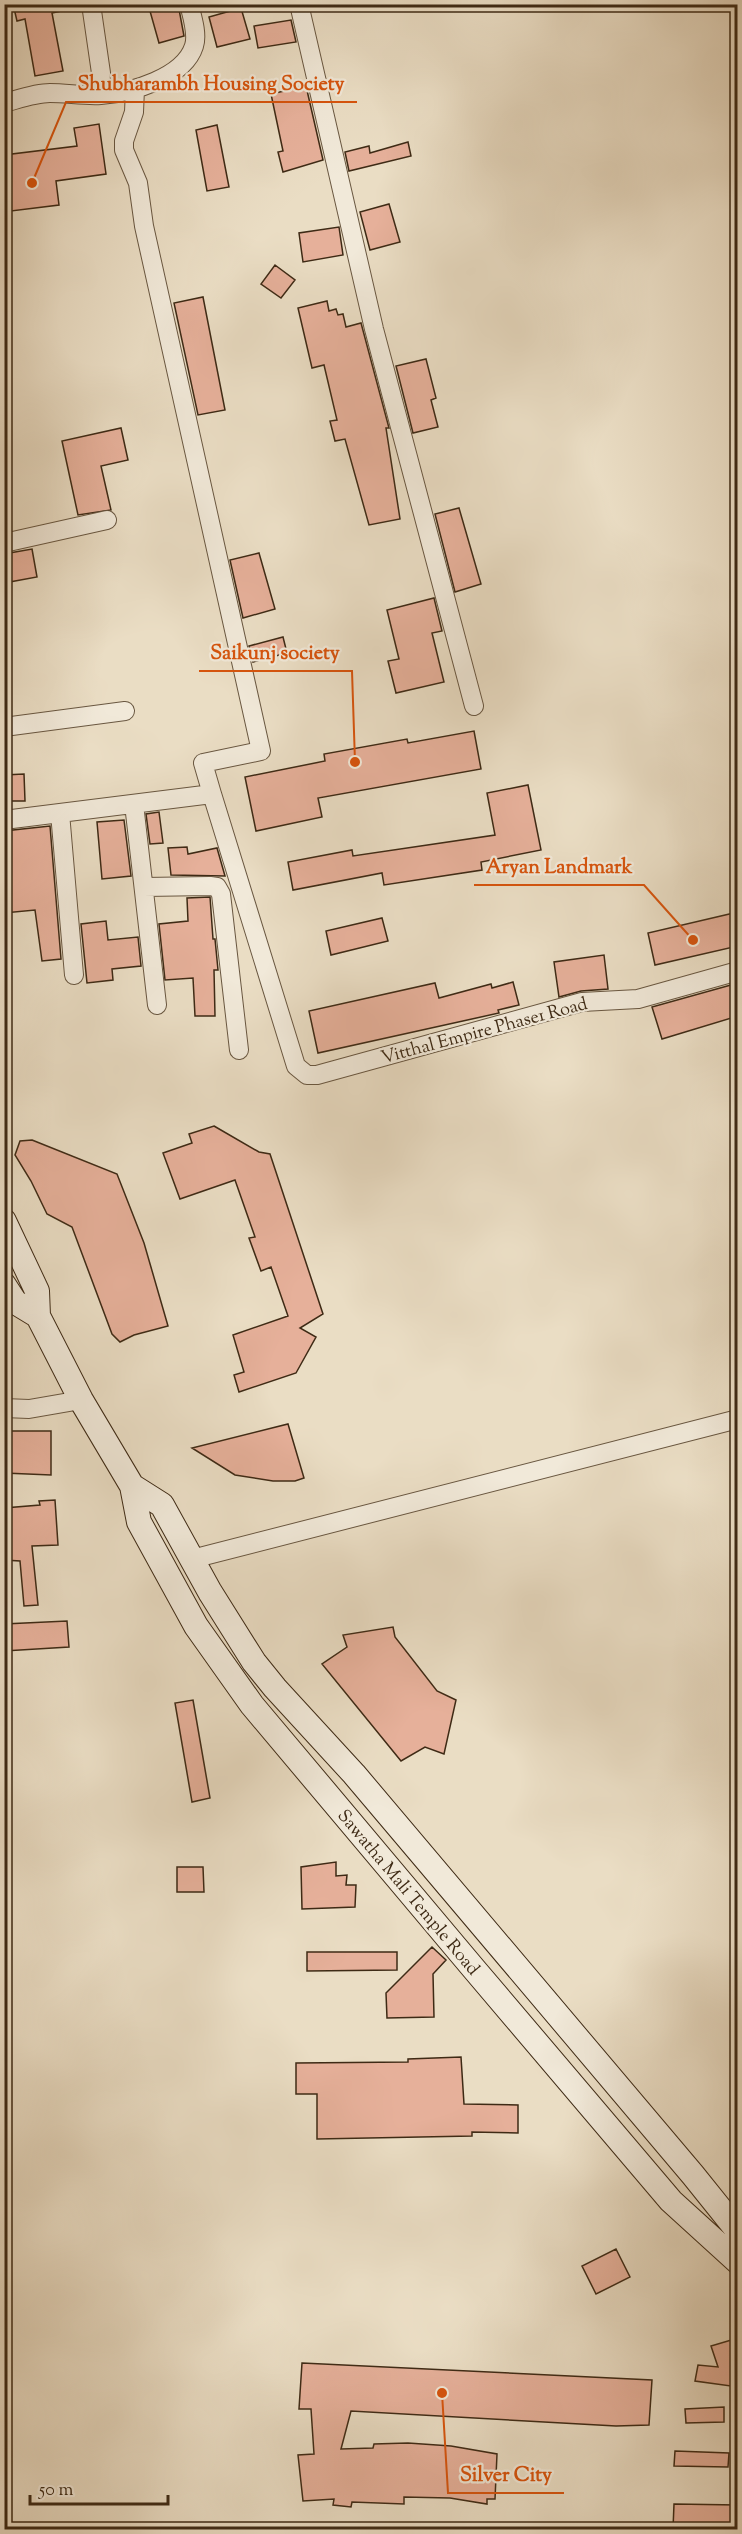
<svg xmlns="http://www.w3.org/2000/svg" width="742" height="2534" font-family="'Sorts Mill Goudy',serif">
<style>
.building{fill:#e6b09a;stroke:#3e2a15;stroke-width:1.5}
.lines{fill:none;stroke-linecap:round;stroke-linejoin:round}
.street-casing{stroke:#695741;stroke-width:20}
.secondary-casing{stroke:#3e2a15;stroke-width:26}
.street{stroke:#f1e9d9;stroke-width:18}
.secondary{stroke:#f1e9d9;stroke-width:24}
.labels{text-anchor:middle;stroke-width:4.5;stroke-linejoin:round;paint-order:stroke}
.street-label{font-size:18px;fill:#3e2a15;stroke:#f1e9d9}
.leader{fill:none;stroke:#d7540d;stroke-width:2}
.callout-dot{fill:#d7540d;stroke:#f1e9d9;stroke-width:2}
.callout-label{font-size:20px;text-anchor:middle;font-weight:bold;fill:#d7540d;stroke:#f1e9d9;stroke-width:4.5;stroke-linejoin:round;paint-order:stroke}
</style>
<rect width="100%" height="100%" fill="#eaddc4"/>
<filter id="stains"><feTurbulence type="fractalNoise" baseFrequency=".00333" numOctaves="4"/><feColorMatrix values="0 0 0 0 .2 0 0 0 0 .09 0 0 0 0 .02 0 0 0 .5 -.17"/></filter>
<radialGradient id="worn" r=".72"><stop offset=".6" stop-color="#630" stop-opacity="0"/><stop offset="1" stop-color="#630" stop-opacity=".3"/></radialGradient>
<path class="building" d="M13 4H61L62 11 52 13 63 71 35 76 25 19 17 21Z
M148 4H178L184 36 159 43Z
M241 8 250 39 217 47 209 17Z
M291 20 296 42 258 48 254 26Z
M306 86 323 160 283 172 278 152 283 151 271 94Z
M99 124 106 174 56 181 59 205 11 211 4 155 77 146 74 128Z
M217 125 229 187 207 191 196 130Z
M408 142 411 156 349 171 345 152 369 146 370 153Z
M389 204 400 242 370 250 360 212Z
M339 227 343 255 303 262 299 233Z
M275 265 295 280 281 298 261 284Z
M203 297 225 410 198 415 174 303Z
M327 301 329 311 336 309 338 315 343 314 346 327 361 323 389 428H386L400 519 369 525 345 439 335 441 330 421 337 420 324 365 312 368 298 308Z
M426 359 436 398 431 400 438 427 413 433 396 366Z
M121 428 128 460 101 466 111 510 78 515 62 441Z
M459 508 481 584 455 592 435 514Z
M32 549 37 577 4 583V554Z
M259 553 275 609 243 618 230 560Z
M434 598 442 631 432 633 444 682 396 693 388 661 399 659 387 610Z
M283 637 287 653 253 662 249 646Z
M474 731 481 769 318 798 322 817 256 831 245 777 325 761 324 754 407 739 408 743Z
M24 774 25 801H4V775Z
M528 785 541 850 481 862 482 870 384 885 382 873 293 890 288 862 352 850 353 856 495 835 487 793Z
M159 812 163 843 150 844 146 814Z
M124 820 131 876 102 879 97 822Z
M50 826 61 959 42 961 35 910 4 913V831Z
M187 847 188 854 217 848 225 876 171 875 168 848Z
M210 897 213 939H215L218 970H214L215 1016H195L193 978 165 980 159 924 188 921 187 898Z
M738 912V946L655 965 648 933Z
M382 918 388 941 331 955 326 931Z
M106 921 108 940 138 937 141 966 112 969 113 980 87 983 81 924Z
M604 955 608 989 581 991 559 997 554 962Z
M513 982 519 1005 498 1010 499 1013 318 1053 309 1011 435 983 439 998 491 984 492 988Z
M738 983V1016L662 1039 652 1007Z
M214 1126 259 1152 270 1154 323 1314 300 1328 316 1337 296 1373 239 1392 234 1375 244 1372 233 1335 288 1316 271 1267 261 1271 249 1238 255 1237 235 1180 180 1199 163 1153 192 1143 189 1134Z
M32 1140 117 1174 144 1243 168 1326 134 1335 120 1342 112 1334 72 1227 47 1214 31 1181 15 1155 20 1141Z
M288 1424 304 1478 295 1481H273L235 1475 192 1448Z
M4 1431H51V1475L4 1473Z
M55 1500 58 1545 32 1546 38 1605 24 1606 20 1561 4 1560V1508L40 1505 39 1501Z
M67 1621 69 1647 4 1651V1624Z
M393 1627 395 1637 437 1691 456 1700 444 1754 425 1747 401 1761 322 1664 347 1647 343 1635Z
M193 1700 210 1798 192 1802 175 1703Z
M336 1862V1876L347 1875 346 1885H356L355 1907 302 1909 301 1867Z
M177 1867H203L204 1892H177Z
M432 1947 446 1960 433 1974 434 2017 387 2018 386 1993Z
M307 1952H397V1970L307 1971Z
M461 2057 464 2104 518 2105V2133L472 2132V2136L317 2139V2094H296V2063L408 2062V2059Z
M616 2249 630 2277 596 2294 582 2266Z
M738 2338V2387L695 2381 698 2365 718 2367 711 2346Z
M302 2363 652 2380 649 2425 616 2426 351 2411 341 2449 373 2448 374 2444 408 2443 451 2446 497 2454 495 2499H487V2504L450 2498 404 2497V2504L352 2502 351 2507 333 2505 334 2499 303 2501 298 2455 314 2454 311 2409H299Z
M724 2407V2422L686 2423 685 2409Z
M675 2451 729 2453 728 2467 674 2466Z
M674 2504 738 2505V2523L718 2524V2529H673Z"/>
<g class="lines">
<g class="street-casing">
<path id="street" d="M91 4 101 73 100 95
M299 4 374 329 474 706
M4 103C19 99 35 93 50 93 67 93 84 96 101 95 130 93 184 78 194 46 198 34 192 16 189 4
M4 543 107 520
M4 727 125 711
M212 794 296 1066 307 1075H317L582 1002 638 999 738 971
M134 804 157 1005
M60 813 74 975
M4 820 212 794 203 763 261 751 144 226 138 183 124 150V141L134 112 135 89
M144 887 210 886 217 887 221 894 239 1050
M4 1408 29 1409 81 1400
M192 1559 738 1419"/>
</g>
<g class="secondary-casing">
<path id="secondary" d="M4 1221 37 1291 38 1316 81 1400 132 1486 139 1522 196 1626 252 1705 474 1969 671 2201 738 2262
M4 1285 15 1302 38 1316
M132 1486 162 1505 210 1592 254 1662 275 1688 354 1774 693 2175 738 2231"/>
</g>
<use href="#street" class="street"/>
<use href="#secondary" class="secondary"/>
</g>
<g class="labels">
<g class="street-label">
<text transform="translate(484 1030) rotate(-15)" y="6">Vitthal Empire Phase1 Road</text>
<text transform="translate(409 1892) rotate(50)" y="6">Sawatha Mali Temple Road</text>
</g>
</g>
<path class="leader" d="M32 183L66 102H357M355 762L352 671H199M693 940L644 885H474M442 2393L448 2493H564"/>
<g class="callout-dot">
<circle cx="32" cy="183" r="6"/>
<circle cx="355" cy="762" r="6"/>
<circle cx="693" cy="940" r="6"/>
<circle cx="442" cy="2393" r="6"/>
</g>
<g class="callout-label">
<text x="211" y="90">Shubharambh Housing Society</text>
<text x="275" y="659">Saikunj society</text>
<text x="559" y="873">Aryan Landmark</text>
<text x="506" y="2481">Silver City</text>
</g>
<rect width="742" height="2534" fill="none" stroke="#eaddc4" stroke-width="24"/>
<rect x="6" y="6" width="730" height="2522" fill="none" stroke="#3e2a15" stroke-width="3"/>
<rect x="12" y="12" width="718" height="2510" fill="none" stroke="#3e2a15" stroke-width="1.5"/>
<path d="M30 2495v9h138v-9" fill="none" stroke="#3e2a15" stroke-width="3"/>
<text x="39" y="2495" font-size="18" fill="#3e2a15" stroke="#f1e9d9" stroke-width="4.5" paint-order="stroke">50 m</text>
<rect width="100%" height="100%" filter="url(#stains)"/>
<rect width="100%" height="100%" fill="url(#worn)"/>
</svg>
